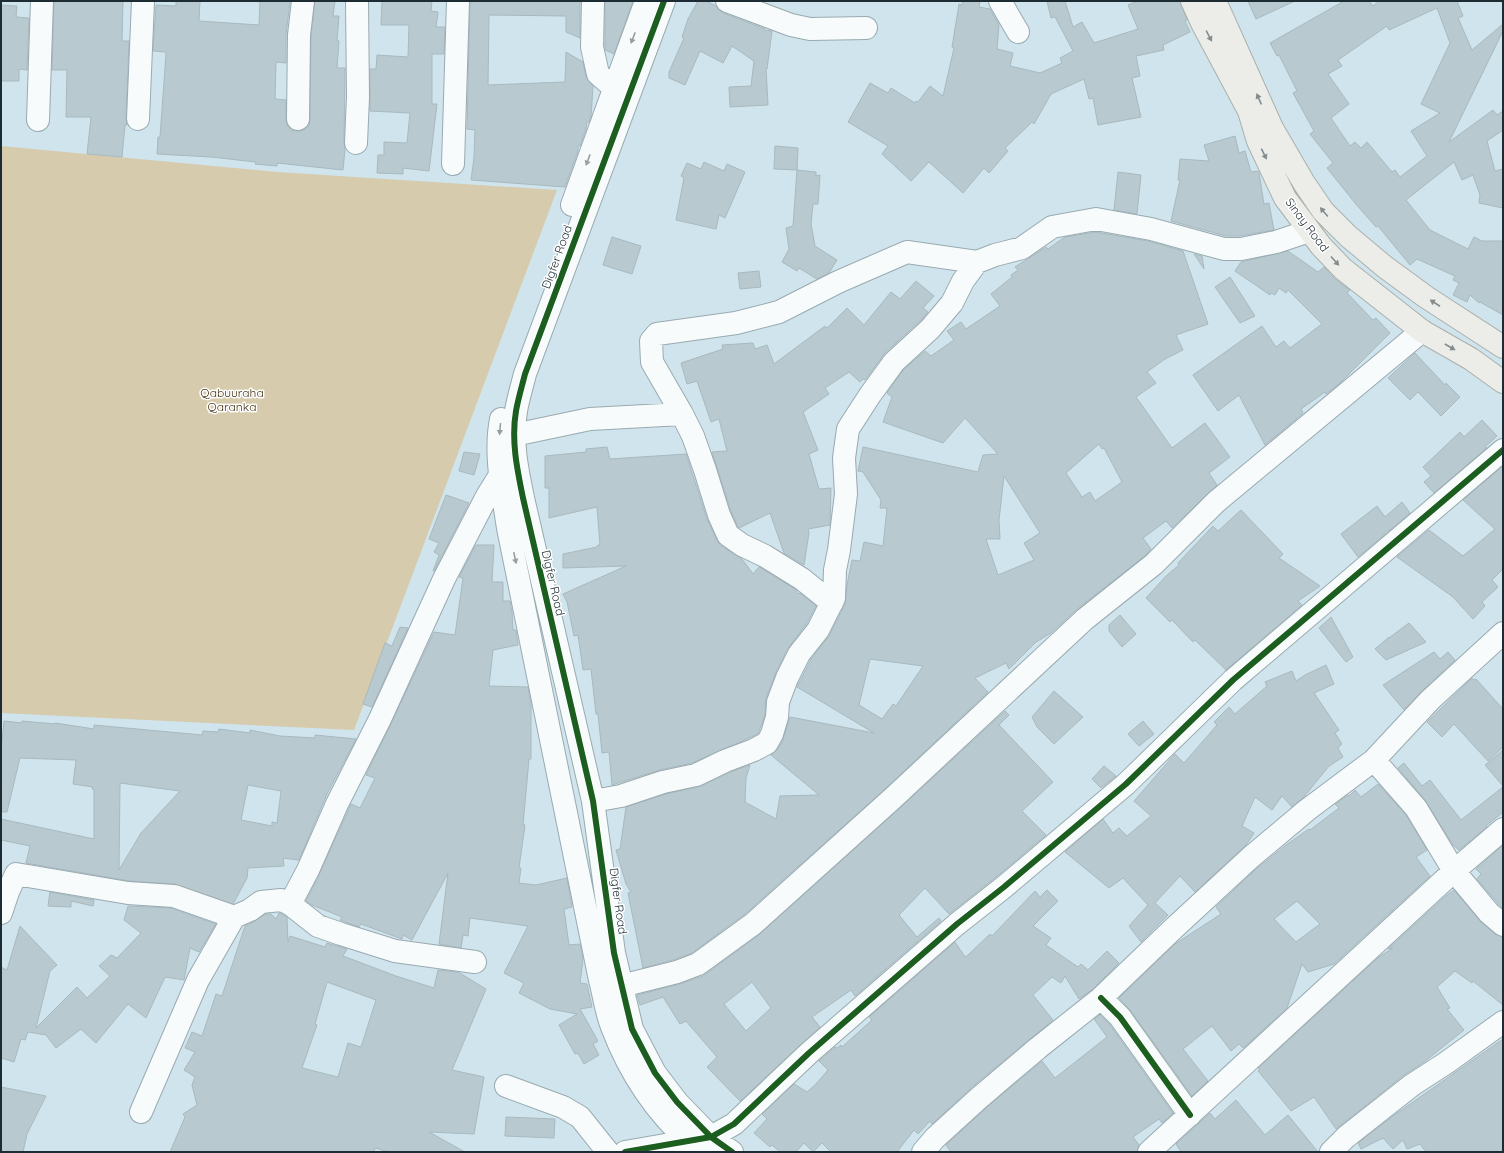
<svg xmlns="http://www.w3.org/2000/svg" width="1504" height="1153" font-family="Quicksand,sans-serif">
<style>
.green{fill:#d6cbac}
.building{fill:#b8cad0;stroke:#a8b9bf;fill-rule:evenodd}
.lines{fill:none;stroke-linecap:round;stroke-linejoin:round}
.minor-casing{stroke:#99aab0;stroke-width:24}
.major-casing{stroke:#aab0ab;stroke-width:24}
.minor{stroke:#f8fbfc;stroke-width:22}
.major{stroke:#ecece8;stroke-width:22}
.cycleway-casing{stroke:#fff;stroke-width:8}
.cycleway{stroke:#1b5e20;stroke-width:6}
.oneway{fill:#848c8d}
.oneway2{fill:#959ea1}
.labels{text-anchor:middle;stroke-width:3;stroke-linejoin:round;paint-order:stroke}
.street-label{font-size:12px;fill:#1d2c32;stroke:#fff}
.park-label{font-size:12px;fill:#413012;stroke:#fff}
</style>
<rect width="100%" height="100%" fill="#cfe4ec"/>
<path class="green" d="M1 146 277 172 557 190 354 730 1 713Z"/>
<path class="building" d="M54 1H123L122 41H129L126 118 127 125H125L122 157 87 154 91 117H66L67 70H52Z
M176 1H200L199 21 259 25 260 1H290L286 35V63L276 62 275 99 286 100V119L287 125 291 130 298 131 304 130 309 126 310 119 311 36 315 1H335L333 16H339L337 41H339L337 68H345L344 142 345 149 343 170 277 163V166L255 164 256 162 211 157 157 154 158 137H160L166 54V52L153 51 156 5 176 6Z
M382 1H432L431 11 438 12 436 27H445L444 54H432V104H437L429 171 403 168V174L377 173 378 155H384V142L407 143 410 113 370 111V69H376L377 55 408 57 409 25H381Z
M470 1H580V38L566 32V16L489 15 488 85 565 82 566 52 583 62 586 77 593 86 591 117 589 122H587L586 129 580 146H578V151L565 187 471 180 474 158 475 130 467 129Z
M605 1H633L614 54 605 50Z
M698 1H706L716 6 723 13 765 29 764 30 772 31 767 69 766 68 768 105 730 107 729 87 751 86 754 61 732 46 723 63 700 51 685 85 669 78V72L684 38 682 37 688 19Z
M963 1H980L979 7 990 9 999 25 997 49 1013 53 1010 66 1040 73 1062 63 1060 58 1073 51 1055 17 1051 18 1047 1H1065L1073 27 1082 22 1094 43 1138 29 1128 5 1138 1H1180L1187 20 1185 21 1190 32 1163 45 1164 50 1136 56 1140 76 1132 78 1141 117 1098 125 1093 98 1089 99 1084 79 1051 94 1034 124 1032 122 1005 148 1008 151 989 173 984 168 963 193 929 162 911 181 882 154 888 146 848 122 870 83 888 93 891 88 915 103 916 101 918 102 930 86 943 96 954 48 952 47 959 4 962 5Z
M1248 1H1295L1256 19Z
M1344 1H1369L1373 6 1379 1H1457L1463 16 1458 18 1472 50 1503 24V31L1449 142 1493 110 1497 115 1503 111V130L1487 141 1495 171 1503 169V208L1479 203 1480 195 1473 175 1462 180 1454 162 1406 200 1430 230 1468 249 1474 237 1482 241H1503V315L1480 302 1479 303 1470 295 1467 302 1453 295 1459 283 1453 280 1455 276 1417 259 1410 265 1378 226 1376 227 1355 203 1327 168 1333 163 1310 134 1314 131 1293 93 1297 91 1279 55 1277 56 1270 43ZM1437 8 1450 43 1421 104 1440 113 1411 131 1427 156 1400 177 1395 170 1392 172 1367 142 1361 148 1355 142 1350 146 1331 118 1349 104 1328 74 1342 66 1338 60 1387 26 1389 30Z
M1 5 17 6 16 17 29 18 27 70 19 69V81H1Z
M1235 136 1239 153 1245 151 1251 172 1258 171 1259 173 1264 204 1269 203 1274 230 1240 236H1226L1171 221 1180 180H1178L1180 159 1209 161 1204 145Z
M775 146 798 148 797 170 774 169Z
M704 162 724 171 727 164 745 172 725 218 719 215 716 229 676 220 684 178 681 176 687 163 701 169Z
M797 170 816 172V176L820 175 818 204H813L811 224 815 246 837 260 829 273 817 279 799 268 797 271 782 262 789 249 786 228 793 226Z
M1118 172 1141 175 1137 214 1114 210Z
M1096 232 1148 241 1183 251 1208 324 1176 335 1183 350 1165 359 1147 372 1156 383 1136 397 1172 448 1205 423 1230 457 1209 473 1217 485 1172 528 1166 521 1143 538 1151 549 1146 555 1077 609 1051 633 1036 642 1009 669 1006 663 975 678 988 692 885 789 745 914 692 953 673 960 643 968 628 893 631 892 626 884 616 850 620 849 626 807 666 794 701 786 730 772 750 765 746 778 745 802 776 819 780 796 819 795 771 755 778 749 783 740 790 717 874 733 797 687 810 661 829 636 845 604 847 585 852 560 860 561 864 542 883 546 887 508H880L881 500 863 472 858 471 863 447 978 472 983 455 998 454 965 418 943 443 883 422 892 397 887 393 903 370 925 351 931 356 954 340 947 331 961 322 966 329 1000 306 991 294 1012 277 1011 275 1018 270 1015 267 1046 247 1048 249 1065 237ZM1099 444 1102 449 1104 448 1122 482 1095 501 1090 492 1082 497 1066 473ZM1004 476 1040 533 1024 543 1034 560 998 575 986 539H1000L999 520ZM870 659 923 666 896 706 893 704 882 719 859 705Z
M612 237 641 246 632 274 603 265Z
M1288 251 1318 272 1324 267 1335 279 1350 290 1347 293 1373 320 1376 318 1390 333 1340 383 1326 394 1325 392 1301 409 1303 413 1265 445 1239 395 1218 411 1193 375 1262 326 1276 347 1284 341 1290 348 1322 324 1288 290 1286 293 1279 288 1275 295 1271 293 1270 295 1235 271 1241 262Z
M1194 254 1202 256 1204 269Z
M759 271 761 287 740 289 738 273Z
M1230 277 1255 316 1240 323 1215 287Z
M916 281 934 296 923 308 928 312 921 320 885 353 865 380 863 379 860 382 849 372 825 388 829 394 803 412 818 450 809 454 819 489 831 488 830 525 808 529 809 533 804 565 784 553 770 513 739 528 738 527 731 511 712 452 727 451 719 419 711 422 697 381 687 384 681 363 723 349 722 345 753 343 755 349 767 345 774 364 825 326 827 328 847 308 864 325 891 292 900 299Z
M1415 353 1445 385 1446 383 1460 397 1441 416 1418 392 1410 400 1388 378Z
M1482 420 1497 436 1485 447 1487 448 1434 493 1424 482 1431 476 1423 467 1460 432 1464 437Z
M607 447 610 459 686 454 707 519 717 540 720 545 742 559 753 574 759 567 795 589 799 594 800 593 816 606 807 623 788 648 776 672 766 698 765 715 758 734 692 763 660 770 612 785 609 752 602 753 598 714H596L591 669 583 670 578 635 574 636 567 602 563 594 626 566 563 568V554L597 547 598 545H600L597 507 549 518V488H545V456L586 452V449Z
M464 452 480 454 474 475 459 471Z
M1503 466V569L1492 580 1498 587 1482 602 1485 606 1473 619 1453 597 1397 557 1429 530 1463 556 1495 529 1463 500Z
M446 495 469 503 434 571H433L439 555 434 552 439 543 429 539Z
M1402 502 1410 513 1358 557 1341 534 1377 506 1385 517Z
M1241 510 1283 554 1279 558 1320 586 1298 601 1302 605 1226 670 1195 640 1193 642 1172 620 1170 622 1146 598 1166 576 1179 565 1178 563 1213 526 1218 531Z
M476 545H494L492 582H503V601H510L512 612 513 630H516L518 645 493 650 489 686 528 687 531 705V759H529L523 825H525L519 868H521L519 883 536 885 567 878 572 907 564 909 569 945 580 944 583 959 580 983 587 984 592 1007 580 1009 598 1041 593 1044 599 1055 584 1064 578 1053 575 1054 559 1025 577 1014 550 1009 519 993 524 983 504 973 528 926 470 918 468 936 463 935 461 948 439 944 448 873 412 940 403 935 402 939 361 924 359 927 340 920 342 917 312 905 306 901 319 875 351 804 360 808 375 778 366 775 391 724 434 632 455 635 463 578 459 577Z
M1120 615 1136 634 1122 647 1109 631V625Z
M1331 617 1353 657 1346 662 1319 628Z
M1409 623 1426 642 1386 660 1375 649 1389 637V638Z
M400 627 408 628 372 707 363 704 385 643 392 646Z
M1434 652 1440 659 1448 652 1455 660 1422 691 1404 710 1383 685Z
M1326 665 1334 684 1314 693 1339 730 1335 733 1342 744 1338 748 1343 757 1329 766 1303 798 1292 807 1282 796 1272 810 1255 797 1242 826 1254 833 1246 845 1195 892 1180 876 1155 903 1168 915 1141 942 1129 926 1148 905 1123 878 1109 888 1065 852 1103 819 1113 833 1119 828 1127 836 1151 816 1134 801 1175 754 1184 763 1217 725 1214 722 1229 707 1235 714 1267 686 1265 682 1292 671 1296 681 1305 675Z
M1472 678 1474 680 1476 679 1503 709V747L1488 761 1454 724 1442 737 1427 722Z
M1054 691 1083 717 1054 744 1037 727 1032 717Z
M1005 711 1009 715 999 725 1053 782 1022 811 1046 835 996 877 949 914 925 888 899 915 917 937 939 918 941 921 855 996 851 990 812 1017 820 1027 740 1101 707 1067 717 1057 686 1021 680 1024 663 997 640 1005 637 995 680 984 703 976 760 934 901 807ZM752 982 771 1008 746 1031 724 1004Z
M4 721 22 723V721L55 724V723L94 729V725L202 735 203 731 218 732 219 729 250 733V730L280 736 315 738V735L356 739 327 794 299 860 283 858 284 866 248 868 247 878 233 904 175 884 129 881 26 863 30 846 1 840V819L94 839V789H92L93 787 73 784 76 760 20 758 7 812H1V750ZM120 783 180 791 141 833 119 870ZM248 785 281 791 277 823 272 822V826L241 820Z
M1143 721 1154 734 1139 746 1128 734Z
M1503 750V786L1485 765Z
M1404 763 1422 786 1430 780 1461 820 1503 787V812L1486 826 1487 827 1459 850 1453 845 1425 800 1398 768Z
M1104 766 1116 776 1101 788 1092 779Z
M1378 784 1406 815 1427 850 1416 857 1430 876 1334 964 1308 972 1302 964 1287 1008 1243 1048 1239 1044 1231 1051 1212 1026 1183 1049 1208 1081 1192 1096 1130 1010 1119 998 1175 944 1221 914 1216 907 1254 871 1286 845 1309 829 1310 830 1339 808 1335 804 1348 795 1349 796 1355 790 1361 797ZM1297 901 1320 924 1296 942 1274 919Z
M1503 845V909L1477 879 1481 874 1476 869Z
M1047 890 1058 901 1033 926 1051 938 1046 945 1078 967 1081 964 1088 970 1107 951 1119 963 1093 989 1079 999 1065 976 1061 983 1052 977 1033 995 1053 1020 971 1088 932 1124 930 1121 918 1134 914 1130 897 1152H831L822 1143 813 1152 804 1143 796 1152H780L772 1145 770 1147 754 1133 767 1119 762 1114 794 1084 807 1092 816 1084 828 1070 819 1061 835 1047 837 1048 841 1045 842 1047 872 1020 869 1017 955 942 965 957 968 955 990 934 992 936 1035 891 1040 897Z
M1454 890 1481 922 1495 934 1503 937V1005L1473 981 1472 983 1455 971 1437 987 1450 1008 1447 1009 1464 1030 1424 1062 1404 1075 1336 1129 1314 1097 1291 1111 1258 1071 1260 1069 1258 1068 1379 957 1393 948 1388 949 1446 896Z
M50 892 94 900 93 906 71 901V907L48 906Z
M128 906 171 908 216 924 199 952 190 948 184 980 165 977 146 1018 128 1004 96 1043 81 1029 56 1048 46 1035 28 1032 25 1040 21 1039 14 1062 1 1058V967L7 970 20 926 57 965 50 971 36 1028 77 987 87 998 110 976 99 966 111 955 117 958 141 933 124 920Z
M279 913 287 917 288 942 290 936 325 947 327 943 347 949 343 956 396 976 434 988 438 970 458 972 486 989 452 1070 484 1077 474 1134 429 1132 465 1152H389L375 1148 374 1152H170L185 1117 183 1114 197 1105 192 1085 195 1077 184 1070 195 1052 185 1048 192 1032 202 1036 216 994 222 996 245 926 255 921 266 914H271L276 919ZM327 982 376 1000 361 1047 348 1043 338 1077 302 1068 317 1025 315 1024Z
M1100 1015 1110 1025 1173 1113 1162 1123 1159 1119 1133 1137 1139 1145 1137 1152H951L946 1145 987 1107 1042 1061 1055 1078 1107 1037 1094 1019Z
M1503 1039V1152H1426L1420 1144 1407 1149 1403 1140 1393 1149 1383 1138 1361 1149 1358 1143 1393 1116Z
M1 1087 46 1096 27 1134 23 1152H1Z
M1236 1100 1265 1135 1288 1115 1318 1152H1181L1176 1144 1210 1113 1215 1119Z
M506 1117 555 1119 554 1138 505 1136Z"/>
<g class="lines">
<g class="minor-casing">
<path id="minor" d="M593 1 592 47 598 74 614 88
M664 1 525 374C522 386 518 399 516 411 511 440 517 469 523 498L593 801 614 953 632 1029 655 1073 677 1102 711 1137 732 1152
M727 1 791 25 810 29 866 28
M1000 1 1018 32
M138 119 143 1
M298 119 299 35 303 1
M38 120 42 1
M356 143 358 97 357 1
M453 164 458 1
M572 205 646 1
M501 419C494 455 503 493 508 528L600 980C604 995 606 1012 612 1027 631 1077 659 1118 701 1152
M514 435 590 419 682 414
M832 603 802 579 765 556 742 545 728 535 719 515 705 470 693 436 682 414 652 362 651 341 657 334 736 323 779 312 838 282 907 252 977 262
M1374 760 1416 808 1454 871 1489 913 1503 925
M593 801 621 796 663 782 696 775 725 761 754 750 767 743 772 734 777 717 778 702 787 678 799 654 818 630 834 598 835 570 839 550 846 494 844 458 848 429 870 395 894 362 930 329 952 303 963 281 977 262 995 255 1022 248 1052 227 1096 219 1151 229 1224 249H1241L1276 242 1309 231
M290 904 308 870 337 804 380 719 444 579 487 496 500 475
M1 913 8 892 16 874 128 893 174 896 234 917 250 910 261 902 281 900 290 904 318 926 341 934 395 951 475 962
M621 986 677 972 698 964 753 924 893 798 1085 619 1154 564 1216 502 1422 331
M1101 998 1120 1017 1190 1115
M506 1086 563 1107 580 1117 608 1152
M141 1112 198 980 234 917
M625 1152 711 1137 734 1124 809 1053 957 924 1004 887 1126 784 1233 680 1503 450
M923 1152 935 1138 979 1098 1038 1048 1101 998 1173 929 1251 857 1307 810 1374 760 1430 700 1503 633
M1149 1152 1454 871 1503 829
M1331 1152 1346 1137 1412 1085 1446 1063 1503 1022"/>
</g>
<g class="major-casing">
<path id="major" d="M1192 1 1202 23 1249 111 1258 141 1285 198 1321 246 1343 269 1422 331 1471 359 1503 382
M1215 1 1272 128 1304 183 1323 211 1348 236 1385 267 1426 297 1503 347"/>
</g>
<use href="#minor" class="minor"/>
<use href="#major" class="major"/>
<g class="cycleway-casing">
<path id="cycleway" d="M664 1 525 374C522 386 518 399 516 411 511 440 517 469 523 498L593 801 614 953 632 1029 655 1073 677 1102 711 1137 732 1152
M1101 998 1120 1017 1190 1115
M625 1152 711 1137 734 1124 809 1053 957 924 1004 887 1126 784 1233 680 1503 450"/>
</g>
<use href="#cycleway" class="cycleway"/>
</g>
<defs><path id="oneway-solid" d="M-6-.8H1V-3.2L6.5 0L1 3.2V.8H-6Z"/></defs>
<g class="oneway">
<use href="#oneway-solid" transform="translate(1209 36) rotate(62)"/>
<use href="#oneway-solid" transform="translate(1259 99) rotate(-114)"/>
<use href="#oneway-solid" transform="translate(1264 154) rotate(64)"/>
<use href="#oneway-solid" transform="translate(1324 212) rotate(-130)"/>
<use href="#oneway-solid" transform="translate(1335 261) rotate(48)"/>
<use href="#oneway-solid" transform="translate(1435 303) rotate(-147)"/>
<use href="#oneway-solid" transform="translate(1450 347) rotate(30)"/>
</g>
<g class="oneway2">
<use href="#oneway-solid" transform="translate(633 38) rotate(111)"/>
<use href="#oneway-solid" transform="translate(588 160) rotate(110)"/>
<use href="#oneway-solid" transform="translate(500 429) rotate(95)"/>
<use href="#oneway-solid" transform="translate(515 558) rotate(78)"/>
</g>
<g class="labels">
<g class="street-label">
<text transform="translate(1307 225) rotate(53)" y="4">Sinay Road</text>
<text transform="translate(557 257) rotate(-70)" y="4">Digfer Road</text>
<text transform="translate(553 583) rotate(77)" y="4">Digfer Road</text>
<text transform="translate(618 901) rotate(82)" y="4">Digfer Road</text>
</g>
<g class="park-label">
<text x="232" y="397">Qabuuraha<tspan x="232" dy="14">Qaranka</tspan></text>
</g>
</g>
<rect width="1504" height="1153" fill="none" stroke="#1d2c32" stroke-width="4"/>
</svg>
